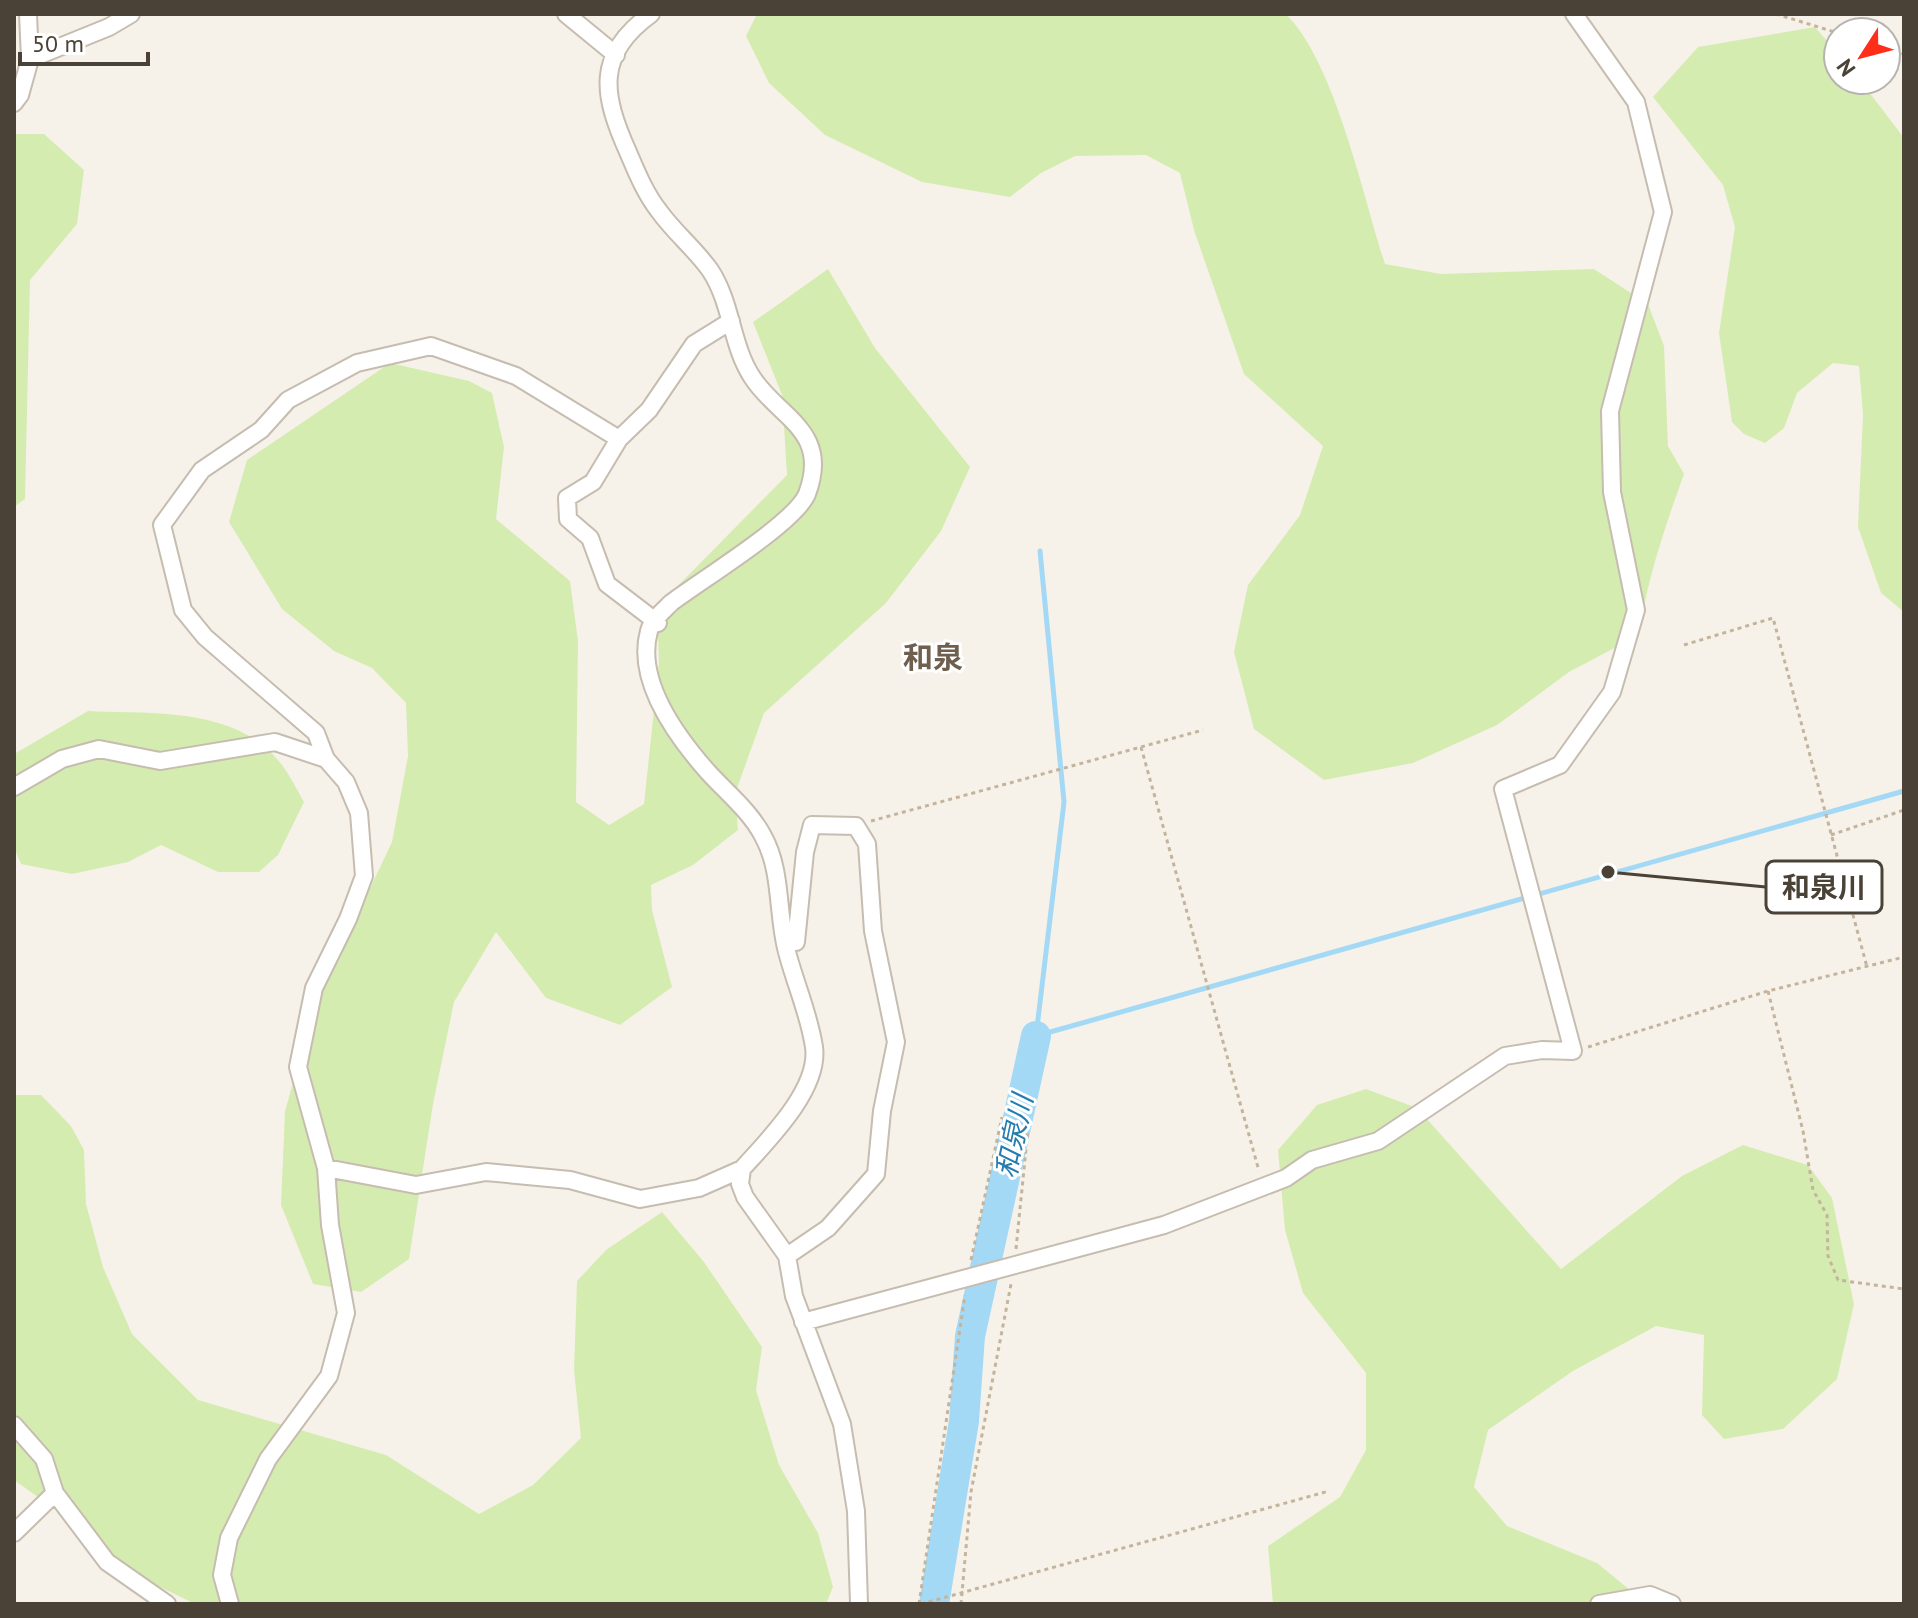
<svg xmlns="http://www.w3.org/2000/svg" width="1918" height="1618" font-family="'PT Sans','Noto Sans JP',sans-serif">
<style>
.green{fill:#d5ecb1}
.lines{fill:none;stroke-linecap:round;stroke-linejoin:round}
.stream{stroke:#a4d9f6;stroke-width:5}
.river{stroke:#a4d9f6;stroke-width:30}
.minor-casing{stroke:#c6bcaf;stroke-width:20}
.path{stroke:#c5b49c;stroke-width:3;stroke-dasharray:4 4;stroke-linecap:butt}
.minor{stroke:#fff;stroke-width:16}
.labels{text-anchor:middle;stroke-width:6;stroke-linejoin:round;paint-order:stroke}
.water-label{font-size:28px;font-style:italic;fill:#257cae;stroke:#fff}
.quarter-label{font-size:30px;font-weight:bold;fill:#6f5f4e;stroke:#fff}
.leader{fill:none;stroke:#4b4237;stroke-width:3}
.callout-dot{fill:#4b4237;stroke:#fff;stroke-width:3}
.callout{fill:#fff;stroke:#4b4237;stroke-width:3}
.callout-label{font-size:28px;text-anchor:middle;font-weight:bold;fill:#4b4237}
</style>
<rect width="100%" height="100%" fill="#f6f2ea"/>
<path class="green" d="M757 14H1286C1335 63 1363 196 1385 264L1441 274 1594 269 1648 304 1664 346 1668 446 1684 474C1665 527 1647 579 1639 635L1569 672 1497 725 1413 763 1324 780 1254 729 1234 652 1248 585 1300 515 1323 446 1244 374 1194 230 1180 173 1146 155 1075 156 1041 173 1010 197 922 182 825 135 769 83 746 36Z
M1815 27 1838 54V80H1860L1904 138V612L1881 593 1858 527 1863 414 1859 366 1833 363 1797 393 1784 428 1765 443 1744 434 1732 422 1719 333 1735 227 1723 185 1653 97 1698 47Z
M14 134H44L84 170 77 224 30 280 25 499 14 507Z
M828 269 875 348 970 467 941 531 886 603 764 713 735 794 738 830 693 865 651 885 652 910 672 987 620 1025 546 998 496 932 454 1002 433 1104 409 1259 361 1292 313 1284 281 1205 285 1111 316 1002 392 842 408 756 406 703 372 668 334 651 282 609 229 522 247 460 390 363 469 381 492 393 504 447 496 519 570 581 578 641 576 802 609 825 644 804 659 662 657 607 787 475 782 395 753 322Z
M88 711C150 714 233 707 277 759 288 771 296 788 304 802L278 855 259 872H218L161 845 128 862 72 874 21 864 14 847V754Z
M1366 1089 1417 1108 1561 1269 1682 1176 1743 1145 1808 1165 1832 1198 1854 1304 1837 1379 1783 1429 1724 1439 1702 1415 1704 1335 1656 1326 1573 1371 1488 1430 1474 1487 1507 1526 1597 1563 1647 1604H1273L1268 1546 1340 1497 1366 1450V1373L1303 1293 1285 1230 1278 1150 1317 1105Z
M14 1095H41L71 1126 84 1150 86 1204 103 1267 132 1334 198 1400 386 1455 479 1514 533 1485 581 1438 574 1370 577 1281 606 1250 662 1212 704 1262 762 1347 756 1390 779 1465 818 1533 833 1587 826 1604H195L113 1564 56 1510 14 1480Z"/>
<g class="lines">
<path class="stream" d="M1040 551 1064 802 1036 1036 1904 791"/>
<path class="river" d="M934 1604 964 1421 970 1336 1036 1036"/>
<g class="minor-casing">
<path id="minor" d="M28 14 30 59
M566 14 616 55
M651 14C594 55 603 96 628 152 637 173 645 193 659 211 674 232 695 249 710 270 732 303 731 345 752 377 778 418 831 430 807 494 795 523 701 580 671 603 663 611 652 620 649 631 635 681 677 737 708 772 726 792 750 811 763 836 782 870 777 911 786 948 794 981 809 1013 814 1047 820 1089 768 1140 742 1169L740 1184 745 1197 787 1256 794 1296 842 1424 856 1511 859 1604
M14 103 20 95 30 59 109 27 131 14
M658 623 607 584 590 538 568 519 567 498 593 482 619 439 649 410 694 344 731 321
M14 787 62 759 99 749 160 761 275 742 326 759
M326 1168 298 1067 314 988 348 919 364 876 359 813 346 782 326 759 316 733 205 637 183 610 162 525 202 470 261 430 288 400 357 363 431 346 516 376 619 439
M787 1256 828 1228 876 1174 882 1111 896 1042 873 931 867 844 856 826 812 825 805 852 796 942
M803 1322 1164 1225 1286 1178 1312 1160 1378 1141 1505 1056 1542 1050 1573 1051 1503 789 1560 765 1612 692 1636 610 1612 492 1610 411 1663 212 1636 102 1574 14
M14 1425 44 1459 55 1493 107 1562 167 1604
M14 1533 55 1493
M230 1604 222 1575 229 1538 268 1459 329 1376 346 1313 330 1225 326 1168 416 1185 486 1172 570 1180 640 1199 699 1188 742 1169
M1599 1604 1650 1595 1672 1604"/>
</g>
<path class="path" d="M1776 14 1838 33
M1886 49 1904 54
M1684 645 1773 618 1867 967
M1141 747 1259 1171
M871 821 1203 730
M1831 835 1904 810
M1768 991 1803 1131 1813 1190 1827 1215 1828 1256 1838 1280 1904 1289
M1588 1047 1768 991 1904 957
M1016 1249 1028 1129
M971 1260 1002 1117
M919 1604 965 1295
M921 1604 1329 1491
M961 1604 971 1492 1011 1284"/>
<use href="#minor" class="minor"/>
</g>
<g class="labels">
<g class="water-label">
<text transform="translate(1014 1136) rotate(-78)" y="10">和泉川</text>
</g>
<g class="quarter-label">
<text x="933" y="668">和泉</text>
</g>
</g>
<path class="leader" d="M1608 872L1766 887"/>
<circle class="callout-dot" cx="1608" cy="872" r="8"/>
<rect class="callout" x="1766" y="861" width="116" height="52" rx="8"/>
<g class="callout-label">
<text x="1824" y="897">和泉川</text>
</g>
<rect width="1918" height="1618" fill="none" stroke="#4b4237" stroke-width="32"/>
<g transform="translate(1862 56) rotate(234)"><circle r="38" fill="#ffffff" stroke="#b7b3af" stroke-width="2"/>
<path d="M0-6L14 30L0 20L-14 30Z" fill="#ff2e18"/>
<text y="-12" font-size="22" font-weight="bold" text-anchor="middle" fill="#4b4237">N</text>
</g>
<path d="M20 52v12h128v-12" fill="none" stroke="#4b4237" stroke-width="4"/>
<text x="32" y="52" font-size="24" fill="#4b4237" stroke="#ffffff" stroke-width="6" paint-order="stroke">50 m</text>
</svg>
